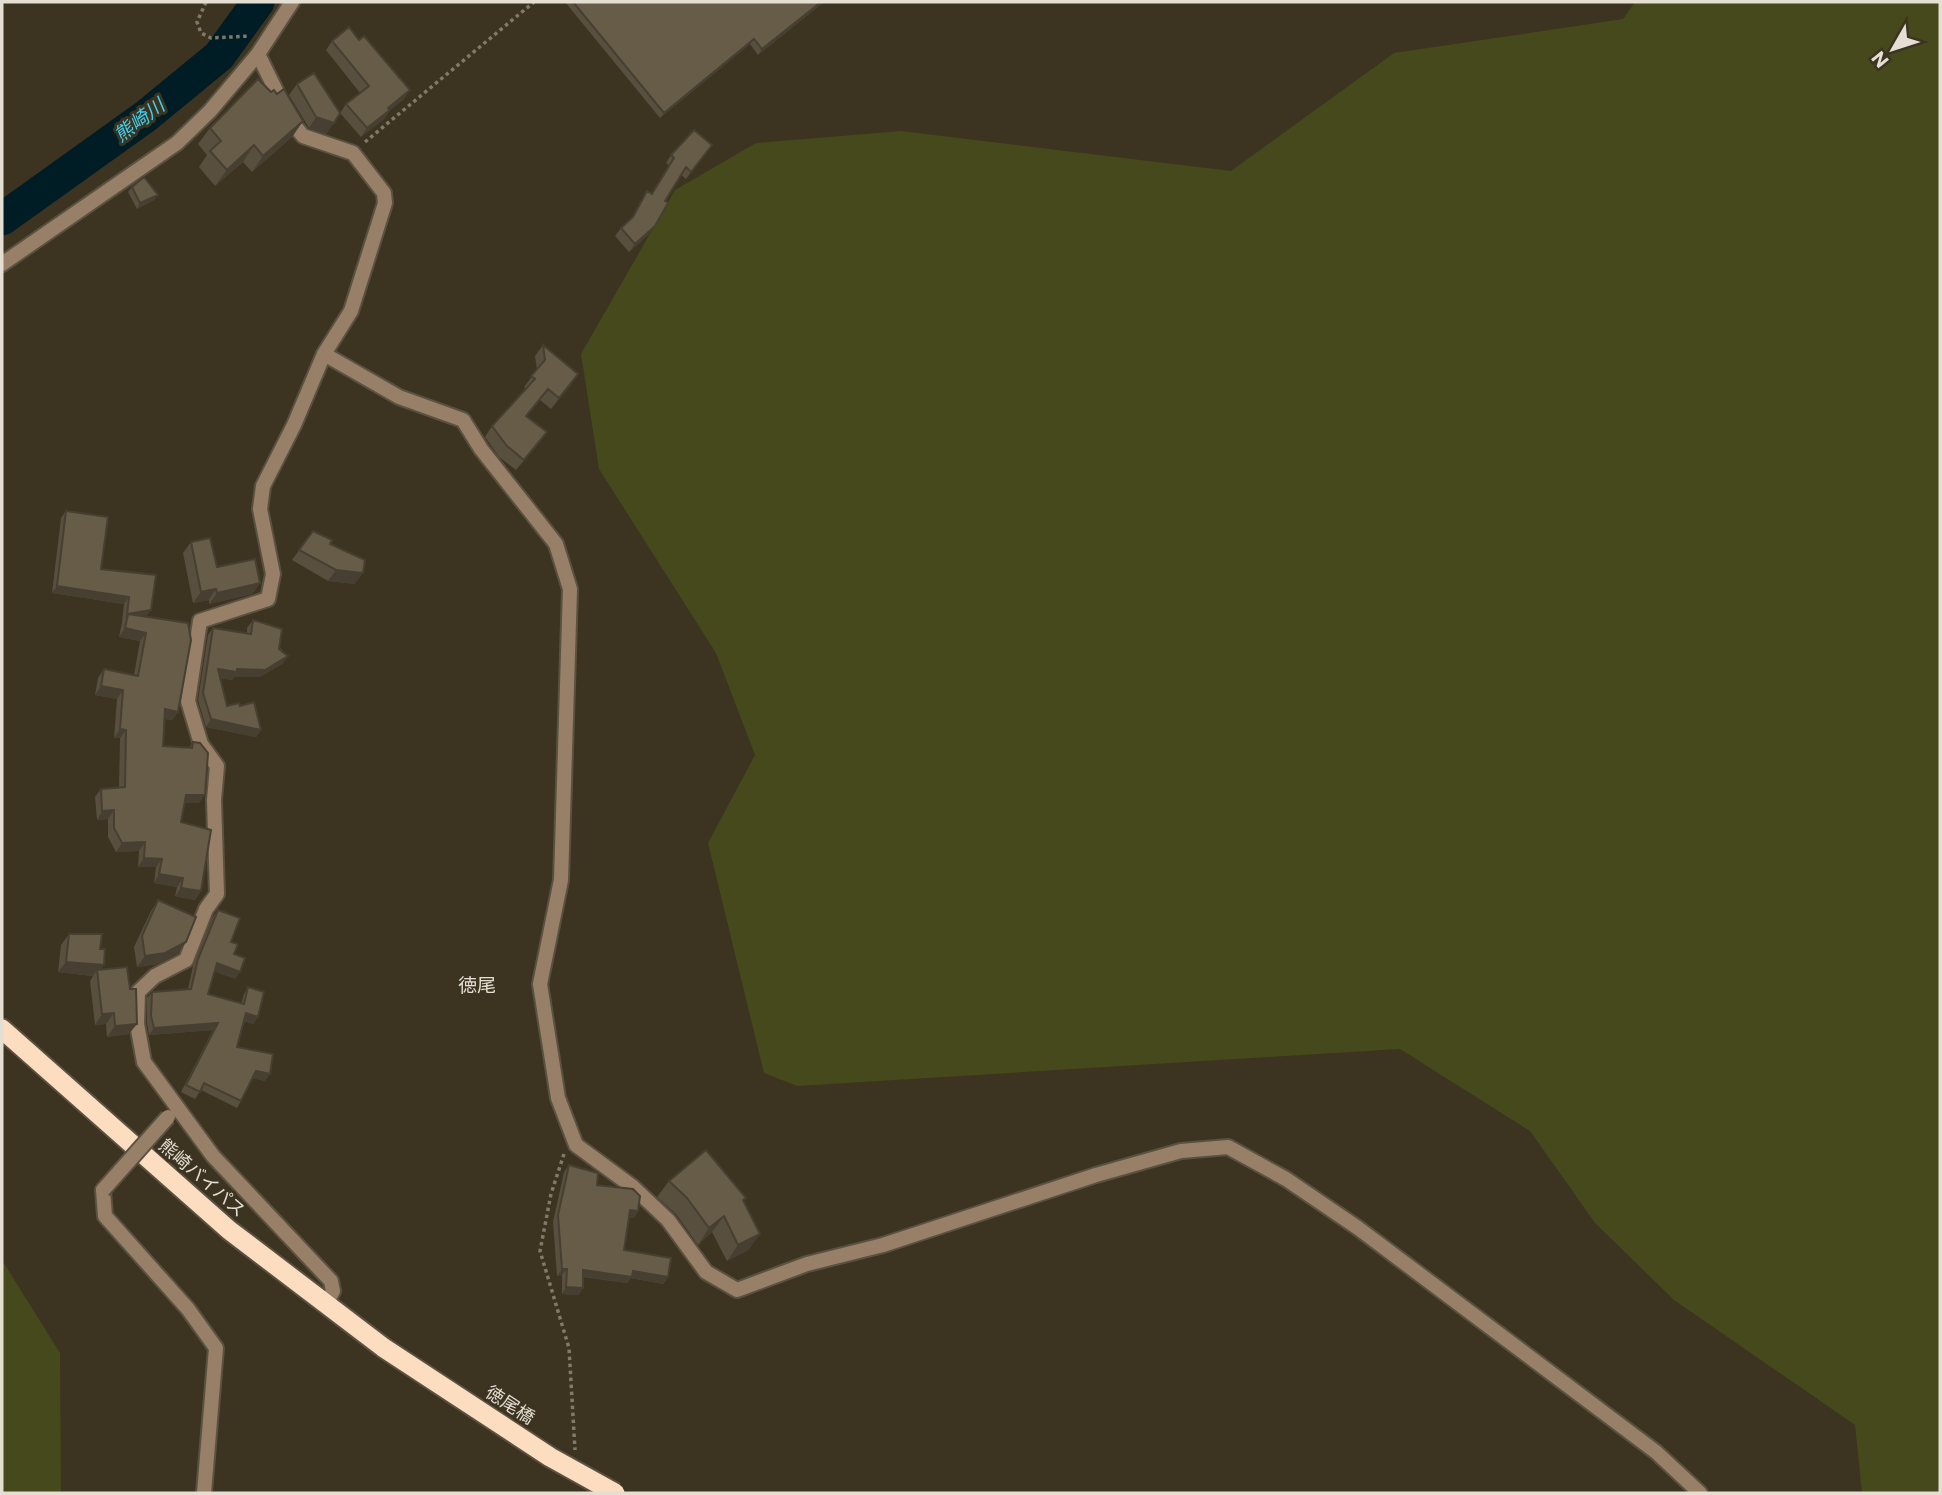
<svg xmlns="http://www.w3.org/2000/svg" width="1942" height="1495" font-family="Commissioner,'Noto Sans JP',sans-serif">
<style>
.green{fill:#46491b}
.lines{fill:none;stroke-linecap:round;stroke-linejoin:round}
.river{stroke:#001c24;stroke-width:33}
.minor-casing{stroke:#5a5241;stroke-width:18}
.tertiary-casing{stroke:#5a5241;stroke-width:18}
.trunk-casing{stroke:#5a5241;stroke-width:23}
.path{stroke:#81796a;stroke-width:3.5;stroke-dasharray:3.5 3.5;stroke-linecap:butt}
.minor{stroke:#987f68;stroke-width:14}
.tertiary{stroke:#987f68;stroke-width:14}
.trunk{stroke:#fdddc0;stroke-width:19}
.minor-bridge-casing{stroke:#5a5241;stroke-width:18;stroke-linecap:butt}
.trunk-bridge-casing{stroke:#5a5241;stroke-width:23;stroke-linecap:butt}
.minor-bridge{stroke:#987f68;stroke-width:14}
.trunk-bridge{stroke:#fdddc0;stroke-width:19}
.wall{fill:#584f3e}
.shaded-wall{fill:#474032}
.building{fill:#665c48;stroke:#474032;stroke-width:2}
.labels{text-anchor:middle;stroke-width:6;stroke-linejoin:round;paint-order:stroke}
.street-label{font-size:18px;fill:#e4ded3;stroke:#3c3321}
.water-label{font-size:19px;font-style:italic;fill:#3dd4f6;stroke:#3c3321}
.neighbourhood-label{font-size:19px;fill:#e4ded3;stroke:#3c3321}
</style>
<rect width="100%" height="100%" fill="#3c3321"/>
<path class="green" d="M1635 2H1940V1493H1862L1855 1425 1674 1300 1595 1223 1530 1131 1400 1049 797 1086 764 1073 708 843 755 755 716 653 599 469 581 354 675 190 756 143 901 131 1231 171 1394 53 1623 19Z
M2 1260 60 1353 61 1493H2Z"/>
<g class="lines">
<path class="river" d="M2 219 146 116 219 56 258 2"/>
<g class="minor-casing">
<path id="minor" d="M258 54 291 121 303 136 353 153 384 193 385 203 351 311 324 354 294 425 263 486 260 509 273 574 268 599 200 621 188 701 201 744 217 766 214 800 217 894 206 909 186 960 155 976 138 992 137 1024 144 1062 213 1156 331 1281 333 1291 326 1304
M324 354 399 397 463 420 481 449 556 544 570 589 561 880 540 984 558 1098 576 1145 633 1187 668 1220 706 1272 737 1290 807 1264 883 1245 1096 1175 1181 1151 1228 1147 1286 1179 1358 1228 1656 1452 1700 1493
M103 1190 105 1216 188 1309 216 1348 204 1493"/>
</g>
<g class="tertiary-casing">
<path id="tertiary" d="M2 264 177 143 210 111 258 54 292 2"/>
</g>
<g class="trunk-casing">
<path id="trunk" d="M2 1029 229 1230 384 1348"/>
</g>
<path class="path" d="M206 2 197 22 201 33 211 38 250 36
M365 142 534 2
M564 1154 551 1194 540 1251 569 1348 575 1450"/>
<use href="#minor" class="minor"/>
<use href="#tertiary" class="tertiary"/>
<use href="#trunk" class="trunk"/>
<g class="minor-bridge-casing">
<path id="minor-bridge" d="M103 1190 168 1117"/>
</g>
<g class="trunk-bridge-casing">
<path id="trunk-bridge" d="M384 1348 550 1457 615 1493"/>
</g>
<use href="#minor-bridge" class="minor-bridge"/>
<use href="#trunk-bridge" class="trunk-bridge"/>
</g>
<path class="wall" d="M565 2H824L758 55 750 44 660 118Z
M332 41 404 99 390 110 384 119 361 137 340 113 326 134 309 128 289 95 297 84 340 113 346 104 360 93 326 50Z
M271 92 303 121 292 137 252 172 243 162 215 186 199 167 207 155 198 144 210 128Z
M712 145 686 179 681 175 665 201 649 234 629 252 615 236 621 228 631 219 647 191 651 194 669 165 666 163 671 155Z
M132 187 158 195 154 200 137 209 128 192Z
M543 345 571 385 551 409 540 400 527 416 539 443 516 470 499 457 485 437 492 426 526 389 524 387 537 370 535 356Z
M66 511 101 569 151 610 146 616 178 712 172 720 165 719 163 746 189 748 193 742 199 803H184L181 822 201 891 195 900 175 896 177 887 154 883 156 867H138L139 851 116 852 108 837V819L97 820 95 797 101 789 119 787 120 738H114L117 699 95 695 98 678 104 669 134 675 140 641 119 637 122 622 124 604 52 593 61 518Z
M313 531 330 544 355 584 328 581 292 560Z
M191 542 217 567 260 583 252 594 209 604V600L193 603 183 553Z
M253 620 288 656 282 664 260 677H234L232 680 220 678 227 706H240L261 730 256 737 206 727 198 700 208 635 213 628 247 633V628Z
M158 900 178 953 157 964 137 967 134 947 151 911Z
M218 910 231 942 234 954 235 979 214 971 208 994 241 1004 244 994 248 987 258 1017 253 1024 244 1021 237 1047 265 1081 253 1078 241 1101 237 1108 201 1090 195 1099 181 1092 213 1030 149 1035 147 1023V998L152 992 188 989 193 966 213 917Z
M69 934 100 949 101 969 129 1034 107 1037 106 1024 95 1025 90 981 93 976 58 972 61 945Z
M569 1165 597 1185 638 1211 634 1218 629 1217 624 1250 668 1277 663 1284 631 1278 627 1283 583 1277 579 1295 562 1294V1275L557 1276 553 1222 564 1172Z
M669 1181 743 1201 760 1234 748 1250 727 1261 712 1232 698 1245 676 1214 657 1197Z"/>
<path class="shaded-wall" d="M821 2H824L758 55 762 49Z
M754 39 750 44 660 118 664 113Z
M410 90 404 99 390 110 384 119 361 137 367 128 388 108Z
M316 117 334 123 326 134 309 128Z
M303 121 292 137 252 172 263 156Z
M254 145 243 162 215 186 227 170Z
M158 195 154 200 137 209 140 203Z
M655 226 649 234 629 252 635 244Z
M578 374 571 385 551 409 559 398Z
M547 432 539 443 516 470 524 460Z
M336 570 363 573 355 584 328 581Z
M260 583 252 594 209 604 217 593Z
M57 586 129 597 124 604 52 593Z
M216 589 209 600 193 603 201 592Z
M151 610 146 617 128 615Z
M125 628 146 633 140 641 119 637Z
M288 656 282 664 260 677H234L232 680 213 677 218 669Z
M101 686 123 690 117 699 95 695Z
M165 709 178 712 172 720 159 718Z
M211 719 261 730 256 737 206 727Z
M120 729 126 730 120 738H114Z
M186 795H205L199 803H180Z
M114 810 108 819 97 820 102 811Z
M145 842 139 851 116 852 122 843Z
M144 858 162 859 156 867H138Z
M159 874 183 878 177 887 154 883Z
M181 888 201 891 195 900 175 896Z
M186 942 178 953 157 964 137 967 145 956Z
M66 962 104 965 98 973 97 970 93 976 58 972Z
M217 963 240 972 235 979 212 970Z
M114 1013 106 1024 95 1025 102 1014Z
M246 1013 258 1017 253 1024 241 1020Z
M218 1023 213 1030 149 1035 154 1028Z
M137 1024 129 1034 107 1037 115 1026Z
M256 1071 270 1074 265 1081 251 1078Z
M630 1210 638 1211 634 1218 625 1217Z
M724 1216 712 1232 698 1245 709 1228Z
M760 1234 748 1250 727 1261 738 1245Z
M562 1269H567L562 1275 557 1276Z
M583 1270 633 1271 668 1277 663 1284 631 1278 627 1283 578 1276Z
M566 1287 583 1288 579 1295 562 1294Z"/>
<path class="building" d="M573 2H821L762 49 754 39 664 113Z
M349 27 359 40 364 36 410 90 388 108 390 110 367 128 346 104 369 86 332 41Z
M314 73 340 113 334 123 316 117 297 84Z
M258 79 271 92 274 90 277 94 284 89 303 121 263 156 254 145 227 170 210 151 221 141 210 128Z
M694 130 712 145 691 172 686 167 665 201 668 203 655 226 635 244 621 228 633 217 647 191 652 194 674 158 671 155Z
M144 177 158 195 140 203 132 187Z
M543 345 578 374 559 398 548 389 526 416 547 432 524 460 507 446 492 426 535 379 531 376 545 360Z
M66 511 108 517 101 569 156 575 151 610 128 614 127 615 129 597 57 586Z
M313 531 332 540 330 544 365 560 363 573 336 570 299 550Z
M210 538 217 567 255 559 260 583 217 593 216 589 201 592 191 542Z
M128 614 188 623 191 640 178 712 165 709 163 746 192 748 193 742 200 743 208 753 205 795H186L181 822 211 830 201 891 181 888 183 878 159 874 162 859 144 858 145 842 122 843 114 828V810L102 811 101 789 125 787 126 730 120 729 123 690 101 686 104 669 138 676 146 633 125 628Z
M253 620 282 629 279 649 288 656 265 670 237 669V672L218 669 227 706 239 703 240 706 254 702 261 730 211 719 203 693 213 628 251 634Z
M158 900 196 917 186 942 165 953 145 956 142 936Z
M218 910 240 918 231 942 238 944 234 954 245 958 240 972 217 963 208 994 244 1004 248 987 264 992 258 1017 246 1013 237 1047 273 1054 270 1074 256 1071 241 1101 204 1083 200 1092 186 1085 218 1023 154 1028 151 1016 152 992 191 989 198 959Z
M69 934H102L100 949H105L104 965 66 962Z
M127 967 130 989H136L137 1024 115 1026 114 1013 102 1014 97 970Z
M706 1150 746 1198 743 1200 760 1234 738 1245 724 1216 709 1228 687 1198 669 1181Z
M569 1165 598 1173 597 1185 633 1189 640 1196 638 1211 630 1210 624 1250 671 1258 668 1277 633 1271 632 1277 583 1270V1288L566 1287 567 1269H562L558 1215Z"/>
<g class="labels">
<g class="street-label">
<text transform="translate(202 1178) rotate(41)" y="6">熊崎バイパス</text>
<text transform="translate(510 1405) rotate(33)" y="6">徳尾橋</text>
</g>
<g class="water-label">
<text transform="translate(139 120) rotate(-37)" y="7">熊崎川</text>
</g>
<g class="neighbourhood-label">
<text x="477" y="992">徳尾</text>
</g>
</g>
<rect width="1942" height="1495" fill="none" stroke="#e4ded3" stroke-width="7"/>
<g transform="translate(1893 49) rotate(231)" stroke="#3c3321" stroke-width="5" paint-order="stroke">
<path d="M0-5L12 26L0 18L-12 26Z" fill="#e4ded3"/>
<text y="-10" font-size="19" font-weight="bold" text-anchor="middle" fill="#e4ded3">N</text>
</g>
</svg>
